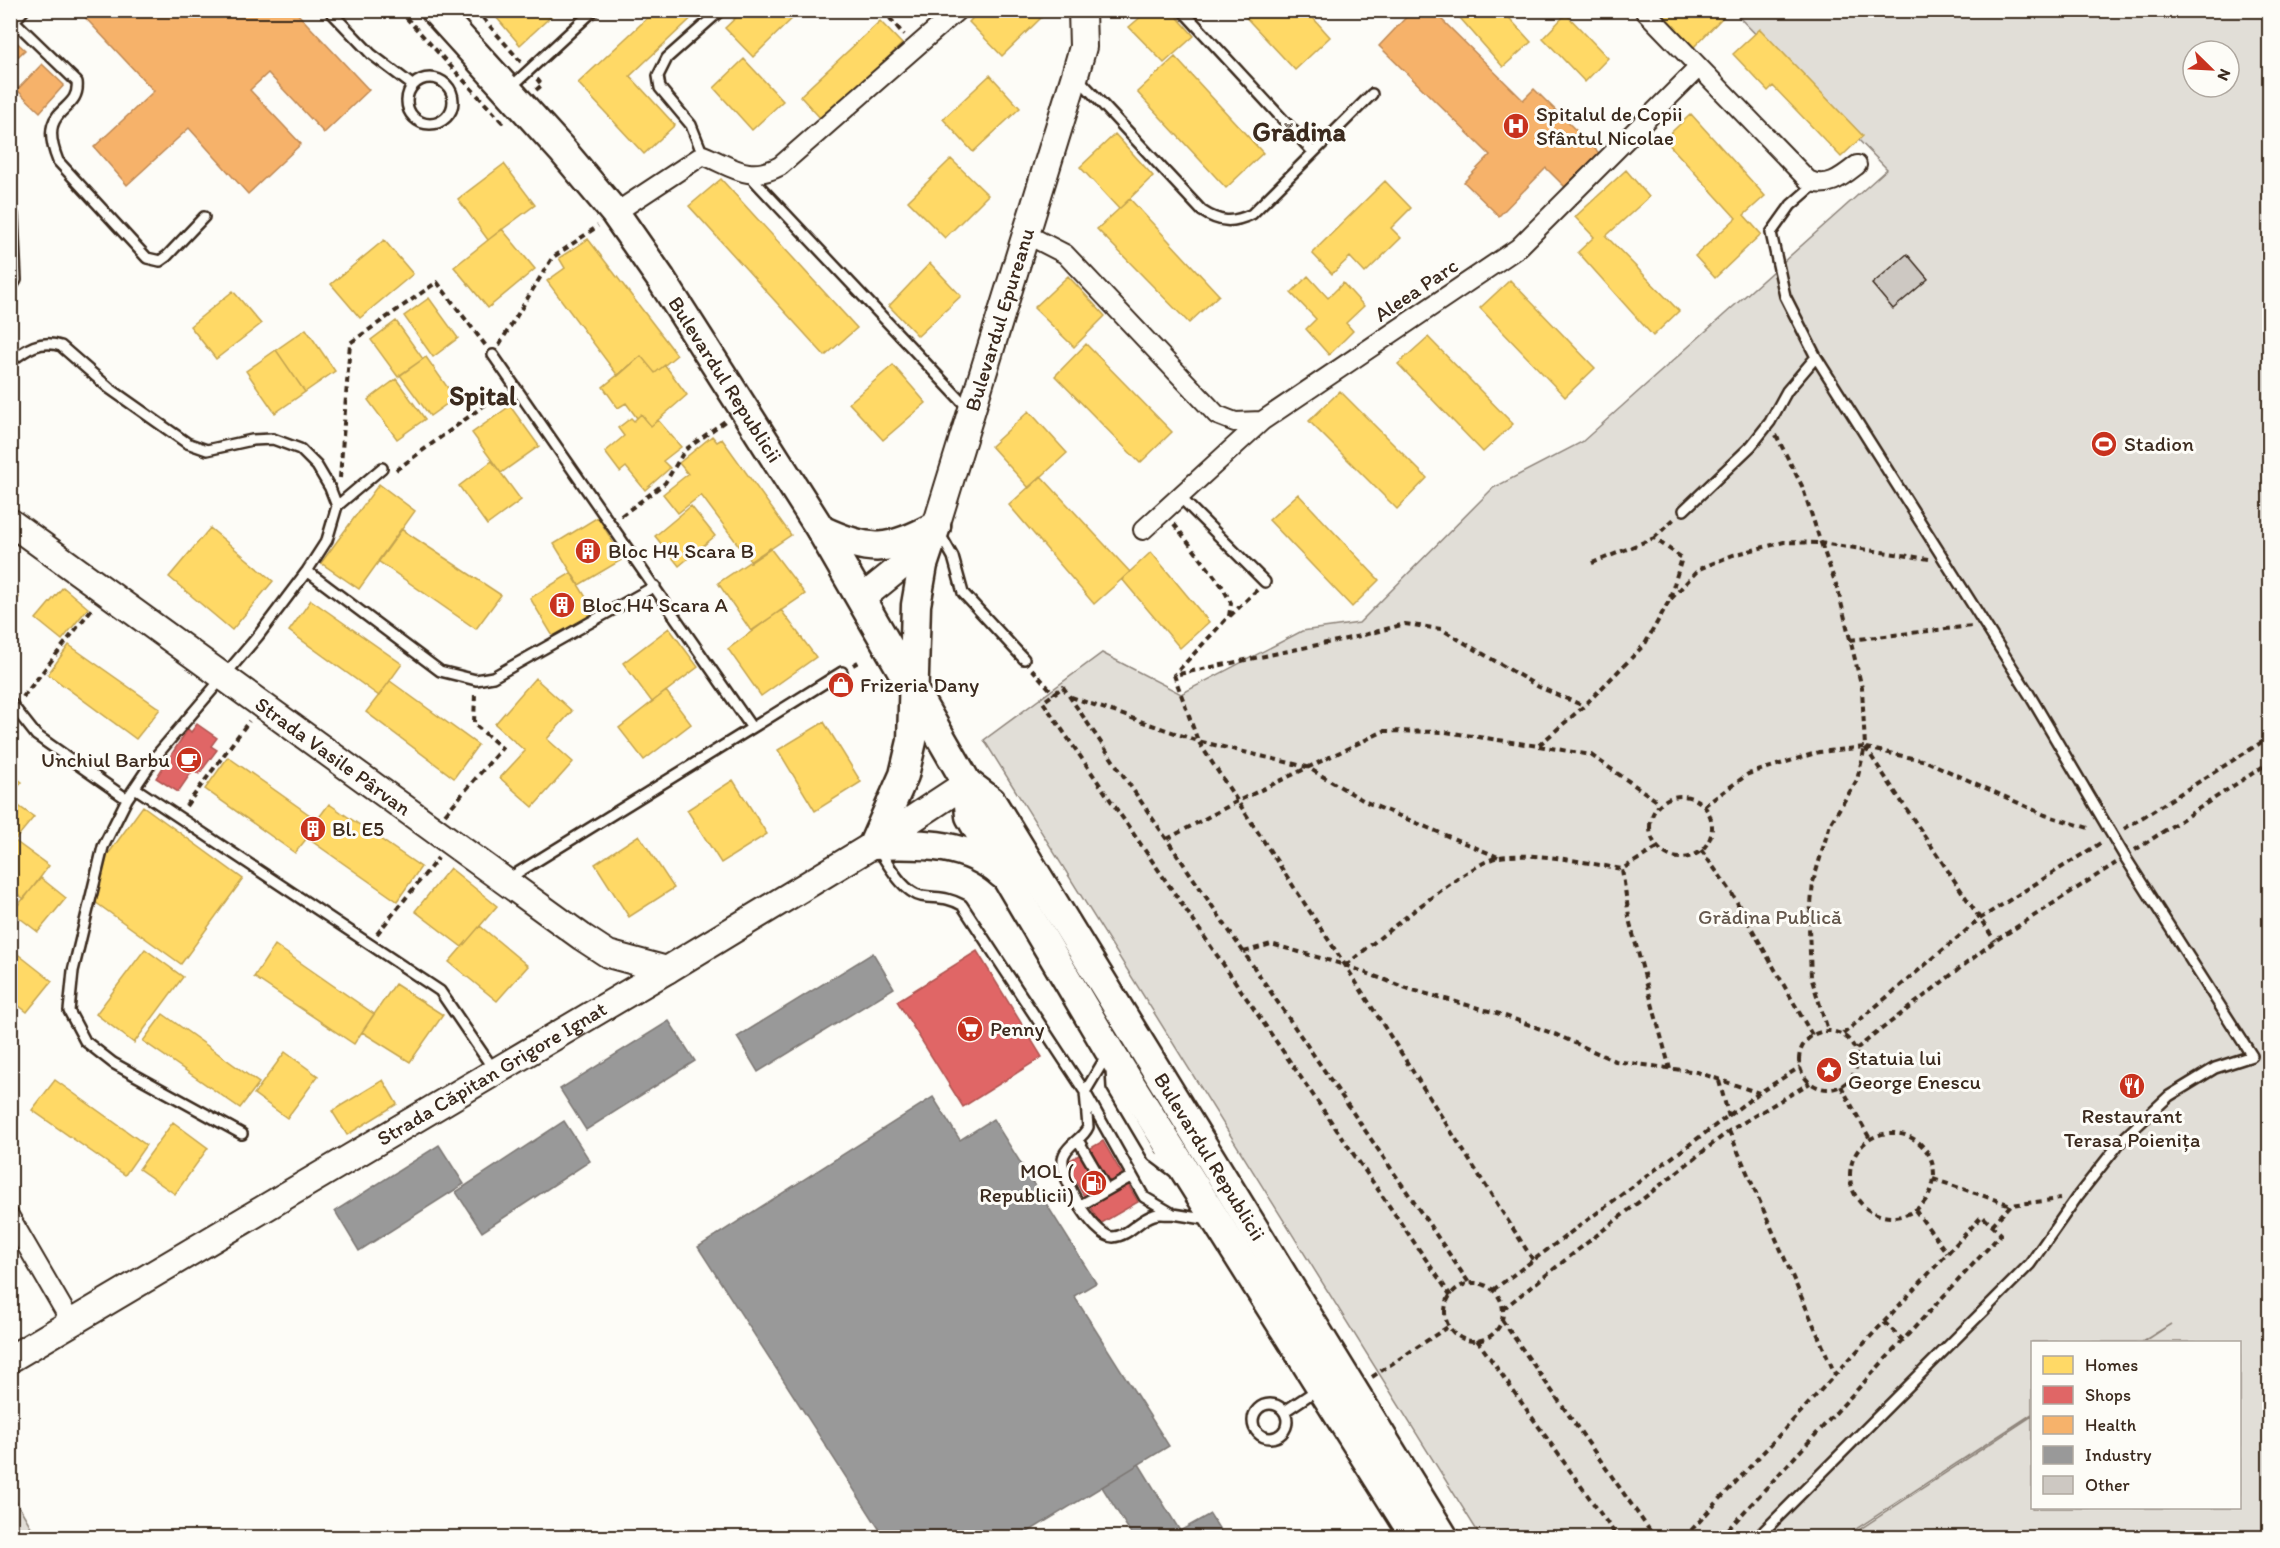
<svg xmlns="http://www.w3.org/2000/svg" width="2280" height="1548" font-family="Itim,sans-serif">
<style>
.green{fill:#e1ded7;stroke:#8e847a;stroke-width:1.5;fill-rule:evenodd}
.homes{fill:#ffd966;stroke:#c4a450;stroke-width:1.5}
.shops{fill:#e06666;stroke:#ae5450;stroke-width:1.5}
.health{fill:#f6b26b;stroke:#be8954;stroke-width:1.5}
.industry{fill:#999;stroke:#7d7874;stroke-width:1.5}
.building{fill:#cdc8c2;stroke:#3b2a1e;stroke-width:1.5}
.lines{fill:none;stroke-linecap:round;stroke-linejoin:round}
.lane-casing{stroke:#3b2a1e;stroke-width:14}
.street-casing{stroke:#3b2a1e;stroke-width:22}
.secondary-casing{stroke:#3b2a1e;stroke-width:30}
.primary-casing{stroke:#3b2a1e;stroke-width:33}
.path{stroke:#3b2a1e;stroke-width:4;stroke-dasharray:6 4.5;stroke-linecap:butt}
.lane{stroke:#fdfcf7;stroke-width:9}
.street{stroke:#fdfcf7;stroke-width:18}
.secondary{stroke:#fdfcf7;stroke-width:26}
.primary{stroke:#fdfcf7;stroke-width:28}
.labels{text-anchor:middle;stroke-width:6;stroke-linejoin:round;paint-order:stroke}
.poi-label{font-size:21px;fill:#3b2a1e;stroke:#fdfcf7;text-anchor:start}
.street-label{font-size:21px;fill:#3b2a1e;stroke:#fdfcf7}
.park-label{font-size:21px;fill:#64574c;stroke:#fdfcf7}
.district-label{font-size:27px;font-weight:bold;fill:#3b2a1e;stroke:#fdfcf7}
</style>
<rect width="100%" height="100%" fill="#fdfcf7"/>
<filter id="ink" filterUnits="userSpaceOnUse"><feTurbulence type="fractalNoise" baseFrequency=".0167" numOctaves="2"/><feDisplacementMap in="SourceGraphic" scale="12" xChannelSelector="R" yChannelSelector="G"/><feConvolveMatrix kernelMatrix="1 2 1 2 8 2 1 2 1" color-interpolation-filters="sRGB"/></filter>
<g filter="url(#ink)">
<path class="green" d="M1733 11H2269V1537H1848L2032 1416V1508H2240V1342H2144L2171 1324 2142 1342H2032V1414L1844 1537H1481L984 740 1102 653 1181 694 1302 631 1359 623 1493 488 1582 442 1887 169ZM2193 51H2229V87H2193Z
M11 1493 37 1537H11Z"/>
<path class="homes" d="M490 10H558L520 45Z
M656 10H700L630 76 675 125 644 154 578 83Z
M744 10H801L753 57 725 28Z
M917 10H933L925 18Z
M980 10H1034L1041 18 1002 56 969 22Z
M1149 10H1171L1194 36 1164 63 1129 27Z
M1239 10H1306L1330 37 1295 70Z
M1453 10H1502L1531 42 1503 67Z
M1657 10H1717L1723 17 1693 48Z
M1566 14 1608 58 1585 82 1543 38Z
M880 21 902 44 822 120 800 96Z
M1760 29 1863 136 1841 157 1773 86 1768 91 1733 54Z
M1175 57 1263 153 1226 188 1137 92Z
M744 59 783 101 752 130 714 88Z
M990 75 1020 108 973 152 943 119Z
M1691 114 1765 196 1744 215 1761 234 1715 278 1695 256 1736 218 1664 139Z
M1115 134 1153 176 1119 209 1080 167Z
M951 159 988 195 945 238 908 201Z
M504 164 535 205 488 240 458 199Z
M1626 170 1649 197 1606 236 1679 311 1653 336 1578 252 1594 237 1575 217Z
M721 179 857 328 825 356 689 206Z
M1385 181 1411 208 1391 228 1401 238 1365 273 1350 257 1332 274 1312 253Z
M1130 199 1219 295 1189 323 1097 229Z
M502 229 535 269 488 308 454 267Z
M588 239 677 355 655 373 641 356 618 376 547 281 565 268 559 258Z
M384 240 413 274 360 318 331 284Z
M930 263 961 296 918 336 889 306Z
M1068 276 1105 316 1074 347 1034 308Z
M1308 276 1328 298 1343 283 1364 306 1346 323 1353 331 1329 355 1306 329 1316 319 1291 293Z
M1510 280 1595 368 1565 397 1480 308Z
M233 291 261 324 216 359 190 326Z
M429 298 458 338 433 357 404 316Z
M396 321 423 359 398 377 371 340Z
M306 329 335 371 305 392 276 350Z
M1428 337 1513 424 1483 452 1398 364Z
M1086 344 1172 432 1140 463 1055 376Z
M276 350 305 392 275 413 246 371Z
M641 356 655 373 665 365 687 395 651 426 641 414 637 418 626 403 618 408 603 387Z
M426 357 455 398 430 416 400 375Z
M893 365 926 403 883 440 849 403Z
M396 379 425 419 397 439 368 400Z
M1340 391 1427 478 1397 509 1309 421Z
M510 406 539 446 501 473 472 433Z
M1029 411 1067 453 1029 488 991 446Z
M641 414 651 426 658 420 681 447 663 461 670 468 645 490 626 467 620 472 605 452 624 436 618 428 631 418 634 421Z
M712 436 717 442 722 439 791 535 751 562 701 495 678 513 663 494 688 474 679 463Z
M492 461 521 500 487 525 459 486Z
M1041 476 1130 572 1094 604 1009 505Z
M379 484 415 511 359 589 321 563Z
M1298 494 1379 580 1352 607 1269 520Z
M691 506 715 536 679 566 655 536Z
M598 517 623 559 579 585 554 544Z
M210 528 273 581 232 630 169 577Z
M401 529 501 595 476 629 378 561Z
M770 548 805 594 751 631 718 583Z
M1151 552 1209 622 1180 648 1122 579Z
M571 573 595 612 554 638 530 598Z
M63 587 88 608 62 640 36 619Z
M10 592 19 597 10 612Z
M311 600 402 664 379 696 289 631Z
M781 610 816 657 761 696 728 649Z
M669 628 698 667 652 702 623 663Z
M69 645 160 709 136 739 48 674Z
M535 678 572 711 547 739 573 762 533 807 500 778 525 751 495 724Z
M390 681 478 745 454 778 366 712Z
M666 691 691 724 644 760 619 728Z
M824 722 861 782 815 811 778 750Z
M228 757 317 820 329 804 421 867 397 901 307 838 295 853 205 789Z
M10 773 22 782 10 796Z
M733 780 767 834 721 863 687 810Z
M10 800 34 817 10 846Z
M143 806 243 879 181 964 95 902 106 857Z
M639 835 674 888 629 917 595 864Z
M15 841 49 866 24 899 10 888V846Z
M450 868 497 906 462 947 415 911Z
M41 878 66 898 38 932 12 912Z
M480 926 528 966 497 1001 449 962Z
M275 945 374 1014 354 1044 254 977Z
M10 948 52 981 27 1012 10 999Z
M145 949 183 977 134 1043 96 1014Z
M395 984 443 1015 410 1062 362 1032Z
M163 1014 259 1083 240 1108 143 1041Z
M285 1052 318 1076 287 1118 254 1094Z
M55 1080 146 1145 125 1175 32 1110Z
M383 1080 397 1104 347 1135 332 1111Z
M173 1122 208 1148 175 1194 139 1169Z"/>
<path class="shops" d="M843 678 849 688 839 693 834 682Z
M197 724 217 738 211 746 217 750 199 774 193 770 178 792 156 778 188 729 191 732Z
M977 951 1042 1057 963 1107 897 1001Z
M1103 1141 1138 1202 1100 1224 1065 1163Z"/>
<path class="health" d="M78 10H294L369 90 324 133 268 73 250 90 301 144 248 194 189 128 127 185 94 147 154 91Z
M1413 10H1432L1523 100 1534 89 1599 153 1565 187 1546 168 1499 216 1464 182 1490 155 1379 46Z
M10 36 25 50 10 64Z
M42 64 64 85 40 112 17 90Z"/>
<path class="industry" d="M873 953 894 988 758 1072 737 1037Z
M669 1021 695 1061 586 1130 560 1089Z
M933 1097 960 1140 993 1119 1096 1283 1074 1296 1169 1446 1018 1538H885L698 1247Z
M564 1121 590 1161 482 1232 456 1192Z
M439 1145 464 1184 359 1251 335 1211Z
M1139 1464 1180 1531 1210 1514 1225 1538H1134L1102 1487Z"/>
<path class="building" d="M1907 254 1928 279 1893 309 1872 284Z"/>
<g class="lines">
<g class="lane-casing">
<path id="lane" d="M329 10 371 54 412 85
M1182 10 1312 151
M10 17 77 82C81 115 35 104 58 161L147 258 160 261 167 256 204 217
M14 21 24 10
M407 101a23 23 0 1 1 46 0a23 23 0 1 1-46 0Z
M1078 78 1202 211C1220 223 1233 223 1252 214L1372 94
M510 88 594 10
M703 155 691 125 660 88 658 76 667 58 721 10
M750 176 969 409
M10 290 16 280 13 215
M493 355 752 728 506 880
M10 362C26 349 41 339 61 346L109 388 187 443 207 450 252 440 273 439 300 449 317 466 330 488 337 506 327 540 307 571 258 636 156 756 127 799 103 847 73 971 69 1011 85 1041 113 1063 242 1134
M1179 496 1265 582
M337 506 382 468
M1684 510 1751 446 1770 422 1787 391 1816 357
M940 534 953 557 963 593 1024 659
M307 571 440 671 476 680 493 677 655 586
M10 702 36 735 127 799
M752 728 842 672
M135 788 440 991 494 1070
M879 851C889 865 903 892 921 896 939 899 945 896 962 905L1085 1092 1088 1127C1083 1139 1069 1143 1064 1155 1056 1173 1093 1237 1113 1237 1129 1236 1139 1219 1154 1215 1159 1213 1167 1215 1173 1214
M1107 1055 1085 1092 1144 1197 1173 1214 1210 1220
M1111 1070 1112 1087 1153 1156 1173 1171
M1078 1140 1107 1190
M1081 1205 1132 1176
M1253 1421a17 17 0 1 1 34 0a17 17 0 1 1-34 0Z
M1285 1411 1318 1389
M1757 1538 2030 1264 2077 1197 2122 1140 2169 1096 2215 1068 2252 1056 2125 857 2029 694 1816 357 1785 296 1771 233 1791 205 1815 184"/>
</g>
<g class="street-casing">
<path id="street" d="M1644 10 1808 180C1827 190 1843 176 1857 165
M615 213 703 155C733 167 748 183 780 166L958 10
M1026 234 1065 254 1217 415 1235 422 1262 421
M1143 530 1262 421 1518 248 1698 68
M10 1217 71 1322"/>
</g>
<g class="secondary-casing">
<g id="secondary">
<path id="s1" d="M10 522 582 937 608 954 667 970"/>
<path id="s2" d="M861 599 903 565 936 526 1075 75 1083 47 1082 10"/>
<path id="s3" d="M10 1359 667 970 873 845 967 783"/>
</g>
</g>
<g class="primary-casing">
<g id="primary">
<path id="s4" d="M435 10 562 150 615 213 661 279 821 530 967 783 991 801 1444 1538"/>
<path d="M936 526 923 565 916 605 912 741 904 775 873 845C920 844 965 841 1002 874"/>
<path d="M821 530C870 553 889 552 936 526"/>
<path d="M967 783 970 816 1109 1050 1416 1538"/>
</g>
</g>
<path class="path" d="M399 10 502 122 504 120
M476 10 521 62
M883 10 904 35
M536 90 542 85 537 79
M499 345 552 258 598 226
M1776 435 1802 486 1821 543 1929 559
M396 470 504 391
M340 478 350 343 437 282 486 346
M621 516 665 483 685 450 725 421
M1174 524 1222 586 1231 603 1229 616 1175 674
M1654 538 1675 518
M1671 599 1699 569 1733 555 1784 542 1821 543 1838 590 1862 688 1865 747 1995 941
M1230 616 1257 590
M1850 640 1972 626
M853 665 860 661
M1032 669 1054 694
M23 697 94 606
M1071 697 1198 741 1345 965 1533 1260
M1539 746 1591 755 1660 803
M1866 748 1926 761 2045 815 2092 829
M1650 827a31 31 0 1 1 62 0a31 31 0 1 1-62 0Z
M186 806 249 721
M1704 806 1748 774 1819 752 1865 747 1857 780 1830 824 1813 882 1809 928 1811 977 1828 1030
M445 814 502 748 474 724 475 693
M2124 829 2270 737
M1167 839 1238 801 1384 731 1446 732 1538 746 1584 706 1645 644 1669 601 1682 558 1654 538 1590 564
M1657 848 1622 869 1630 923 1670 1069
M1701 850 1730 890 1812 1035
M2135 850 2270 762
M1498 857 1366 802 1307 767 1198 741 1174 675 1360 636 1405 624 1441 629 1539 687 1584 706
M377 934 438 858
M1244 952 1271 944 1345 965 1409 989 1500 1014 1557 1035 1615 1061 1697 1072 1759 1093
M1346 965C1374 943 1471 861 1499 857 1540 852 1582 862 1622 869
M1799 1060a29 29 0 1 1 58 0a29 29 0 1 1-58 0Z
M1843 1034 1981 918 2102 842
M1856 1049 1995 941 2116 863
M1719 1081 1729 1117
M1841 1086 1870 1139
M1729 1131 1835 1374
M1850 1175a42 42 0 1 1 84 0a42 42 0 1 1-84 0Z
M1933 1179 2011 1205
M1915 1210 1947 1253
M1992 1225 2011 1205 2060 1199
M1445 1312a29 29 0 1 1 58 0a29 29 0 1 1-58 0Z
M1493 1290 1759 1093 1800 1067
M1451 1296 1043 702 1063 687 1469 1283
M1503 1309 1729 1131 1810 1083
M1502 1320 1655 1538
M1884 1322 1903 1340
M1477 1340 1618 1538
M1372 1377 1449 1326
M1684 1538 1982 1216 2001 1234 1720 1538"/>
<use href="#lane" class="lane"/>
<use href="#street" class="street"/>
<use href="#secondary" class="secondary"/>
<use href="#primary" class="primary"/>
</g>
</g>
<defs>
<g id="hospital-disc" transform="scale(1.35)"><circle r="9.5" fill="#c8321e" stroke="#fdfcf7"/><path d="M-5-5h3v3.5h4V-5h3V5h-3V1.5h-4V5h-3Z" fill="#fff"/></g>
<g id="stadium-disc" transform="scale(1.35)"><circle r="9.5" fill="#c8321e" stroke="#fdfcf7"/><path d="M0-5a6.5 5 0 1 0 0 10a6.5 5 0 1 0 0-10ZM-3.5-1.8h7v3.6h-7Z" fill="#fff"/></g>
<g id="building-disc" transform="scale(1.35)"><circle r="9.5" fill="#c8321e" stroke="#fdfcf7"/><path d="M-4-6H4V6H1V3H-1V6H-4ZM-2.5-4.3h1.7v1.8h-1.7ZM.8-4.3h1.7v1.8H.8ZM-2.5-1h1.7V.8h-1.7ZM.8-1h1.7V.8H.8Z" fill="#fff"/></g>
<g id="shop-disc" transform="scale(1.35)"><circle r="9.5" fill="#c8321e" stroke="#fdfcf7"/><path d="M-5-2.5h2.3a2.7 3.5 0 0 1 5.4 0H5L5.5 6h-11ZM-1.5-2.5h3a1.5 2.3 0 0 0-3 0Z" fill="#fff"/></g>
<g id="cafe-disc" transform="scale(1.35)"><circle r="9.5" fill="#c8321e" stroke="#fdfcf7"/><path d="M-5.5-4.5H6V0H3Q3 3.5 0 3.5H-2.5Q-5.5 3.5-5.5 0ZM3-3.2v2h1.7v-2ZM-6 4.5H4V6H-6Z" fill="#fff"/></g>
<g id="supermarket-disc" transform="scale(1.35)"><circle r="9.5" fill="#c8321e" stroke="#fdfcf7"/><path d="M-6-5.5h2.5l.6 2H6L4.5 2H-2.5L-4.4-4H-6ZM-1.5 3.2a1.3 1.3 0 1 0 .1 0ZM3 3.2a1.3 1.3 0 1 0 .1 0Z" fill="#fff"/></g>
<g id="sight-disc" transform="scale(1.35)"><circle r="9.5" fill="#c8321e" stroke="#fdfcf7"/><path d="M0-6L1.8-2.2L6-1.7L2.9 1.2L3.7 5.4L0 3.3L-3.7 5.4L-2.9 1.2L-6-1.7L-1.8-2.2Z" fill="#fff"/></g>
<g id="restaurant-disc" transform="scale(1.35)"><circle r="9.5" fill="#c8321e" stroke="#fdfcf7"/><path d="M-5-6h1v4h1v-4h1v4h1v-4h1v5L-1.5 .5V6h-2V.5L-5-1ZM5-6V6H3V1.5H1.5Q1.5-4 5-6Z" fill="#fff"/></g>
<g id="fuel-disc" transform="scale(1.35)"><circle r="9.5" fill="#c8321e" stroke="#fdfcf7"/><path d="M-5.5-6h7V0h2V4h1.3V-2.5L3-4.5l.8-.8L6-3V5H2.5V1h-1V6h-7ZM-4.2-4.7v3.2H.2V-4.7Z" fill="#fff"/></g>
</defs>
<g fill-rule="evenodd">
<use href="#hospital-disc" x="1516" y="126"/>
<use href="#stadium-disc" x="2104" y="444"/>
<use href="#building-disc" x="588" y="551"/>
<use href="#building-disc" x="562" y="605"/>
<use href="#shop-disc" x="841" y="685"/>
<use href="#cafe-disc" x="189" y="760"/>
<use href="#building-disc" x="313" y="829"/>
<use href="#supermarket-disc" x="970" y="1029"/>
<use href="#sight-disc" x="1829" y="1070"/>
<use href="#restaurant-disc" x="2132" y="1086"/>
<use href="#fuel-disc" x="1094" y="1183"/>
</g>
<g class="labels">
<g class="poi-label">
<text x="1536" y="121">Spitalul de Copii<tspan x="1536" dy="24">Sfântul Nicolae</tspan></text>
<text x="2124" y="451">Stadion</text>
<text x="608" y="558">Bloc H4 Scara B</text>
<text x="582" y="612">Bloc H4 Scara A</text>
<text x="860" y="692">Frizeria Dany</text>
<text x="170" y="767" text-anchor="end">Unchiul Barbu</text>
<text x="332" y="836">Bl. E5</text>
<text x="990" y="1036">Penny</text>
<text x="1848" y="1065">Statuia lui<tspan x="1848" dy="24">George Enescu</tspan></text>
<text x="2132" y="1123" text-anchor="middle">Restaurant<tspan x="2132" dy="24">Terasa Poienița</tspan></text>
<text x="1074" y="1178" text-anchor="end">MOL (<tspan x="1074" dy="24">Republicii)</tspan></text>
</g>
<g class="street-label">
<text transform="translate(1416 290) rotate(-34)" y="7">Aleea Parc</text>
<text dy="7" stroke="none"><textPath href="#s2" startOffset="321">Bulevardul Epureanu</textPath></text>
<text dy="7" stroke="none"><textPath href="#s4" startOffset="471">Bulevardul Republicii</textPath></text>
<text dy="7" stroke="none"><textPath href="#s1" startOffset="399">Strada Vasile Pârvan</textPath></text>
<text dy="7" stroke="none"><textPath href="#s3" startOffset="560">Strada Căpitan Grigore Ignat</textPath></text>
<text dy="7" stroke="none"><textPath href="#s4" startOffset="1389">Bulevardul Republicii</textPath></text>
</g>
<g class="park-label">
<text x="1770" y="924">Grădina Publică</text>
</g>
<g class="district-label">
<text x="1299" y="141">Grădina</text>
<text x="483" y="405">Spital</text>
</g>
</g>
<rect width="2280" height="1548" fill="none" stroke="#fdfcf7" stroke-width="36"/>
<rect x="18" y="18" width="2244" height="1512" fill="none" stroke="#3b2a1e" stroke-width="2" filter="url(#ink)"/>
<rect x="2031" y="1341" width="210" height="168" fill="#fdfcf7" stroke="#afa8a0" stroke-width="1.5"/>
<rect x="2043" y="1356" width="30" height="18" fill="#ffd966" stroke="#afa8a0" stroke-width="1.5"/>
<text x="2085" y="1371" font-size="18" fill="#3b2a1e">Homes</text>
<rect x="2043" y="1386" width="30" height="18" fill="#e06666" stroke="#afa8a0" stroke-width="1.5"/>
<text x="2085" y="1401" font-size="18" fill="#3b2a1e">Shops</text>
<rect x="2043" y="1416" width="30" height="18" fill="#f6b26b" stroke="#afa8a0" stroke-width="1.5"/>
<text x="2085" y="1431" font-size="18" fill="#3b2a1e">Health</text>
<rect x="2043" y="1446" width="30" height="18" fill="#999999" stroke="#afa8a0" stroke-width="1.5"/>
<text x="2085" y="1461" font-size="18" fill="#3b2a1e">Industry</text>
<rect x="2043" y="1476" width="30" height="18" fill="#cdc8c2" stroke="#afa8a0" stroke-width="1.5"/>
<text x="2085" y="1491" font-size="18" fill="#3b2a1e">Other</text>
<g transform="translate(2211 69) rotate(114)"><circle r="28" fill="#fdfcf7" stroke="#afa8a0" stroke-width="1.5"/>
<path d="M0-4.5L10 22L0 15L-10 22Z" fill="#c8321e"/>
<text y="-9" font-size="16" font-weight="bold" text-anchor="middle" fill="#3b2a1e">N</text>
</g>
</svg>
